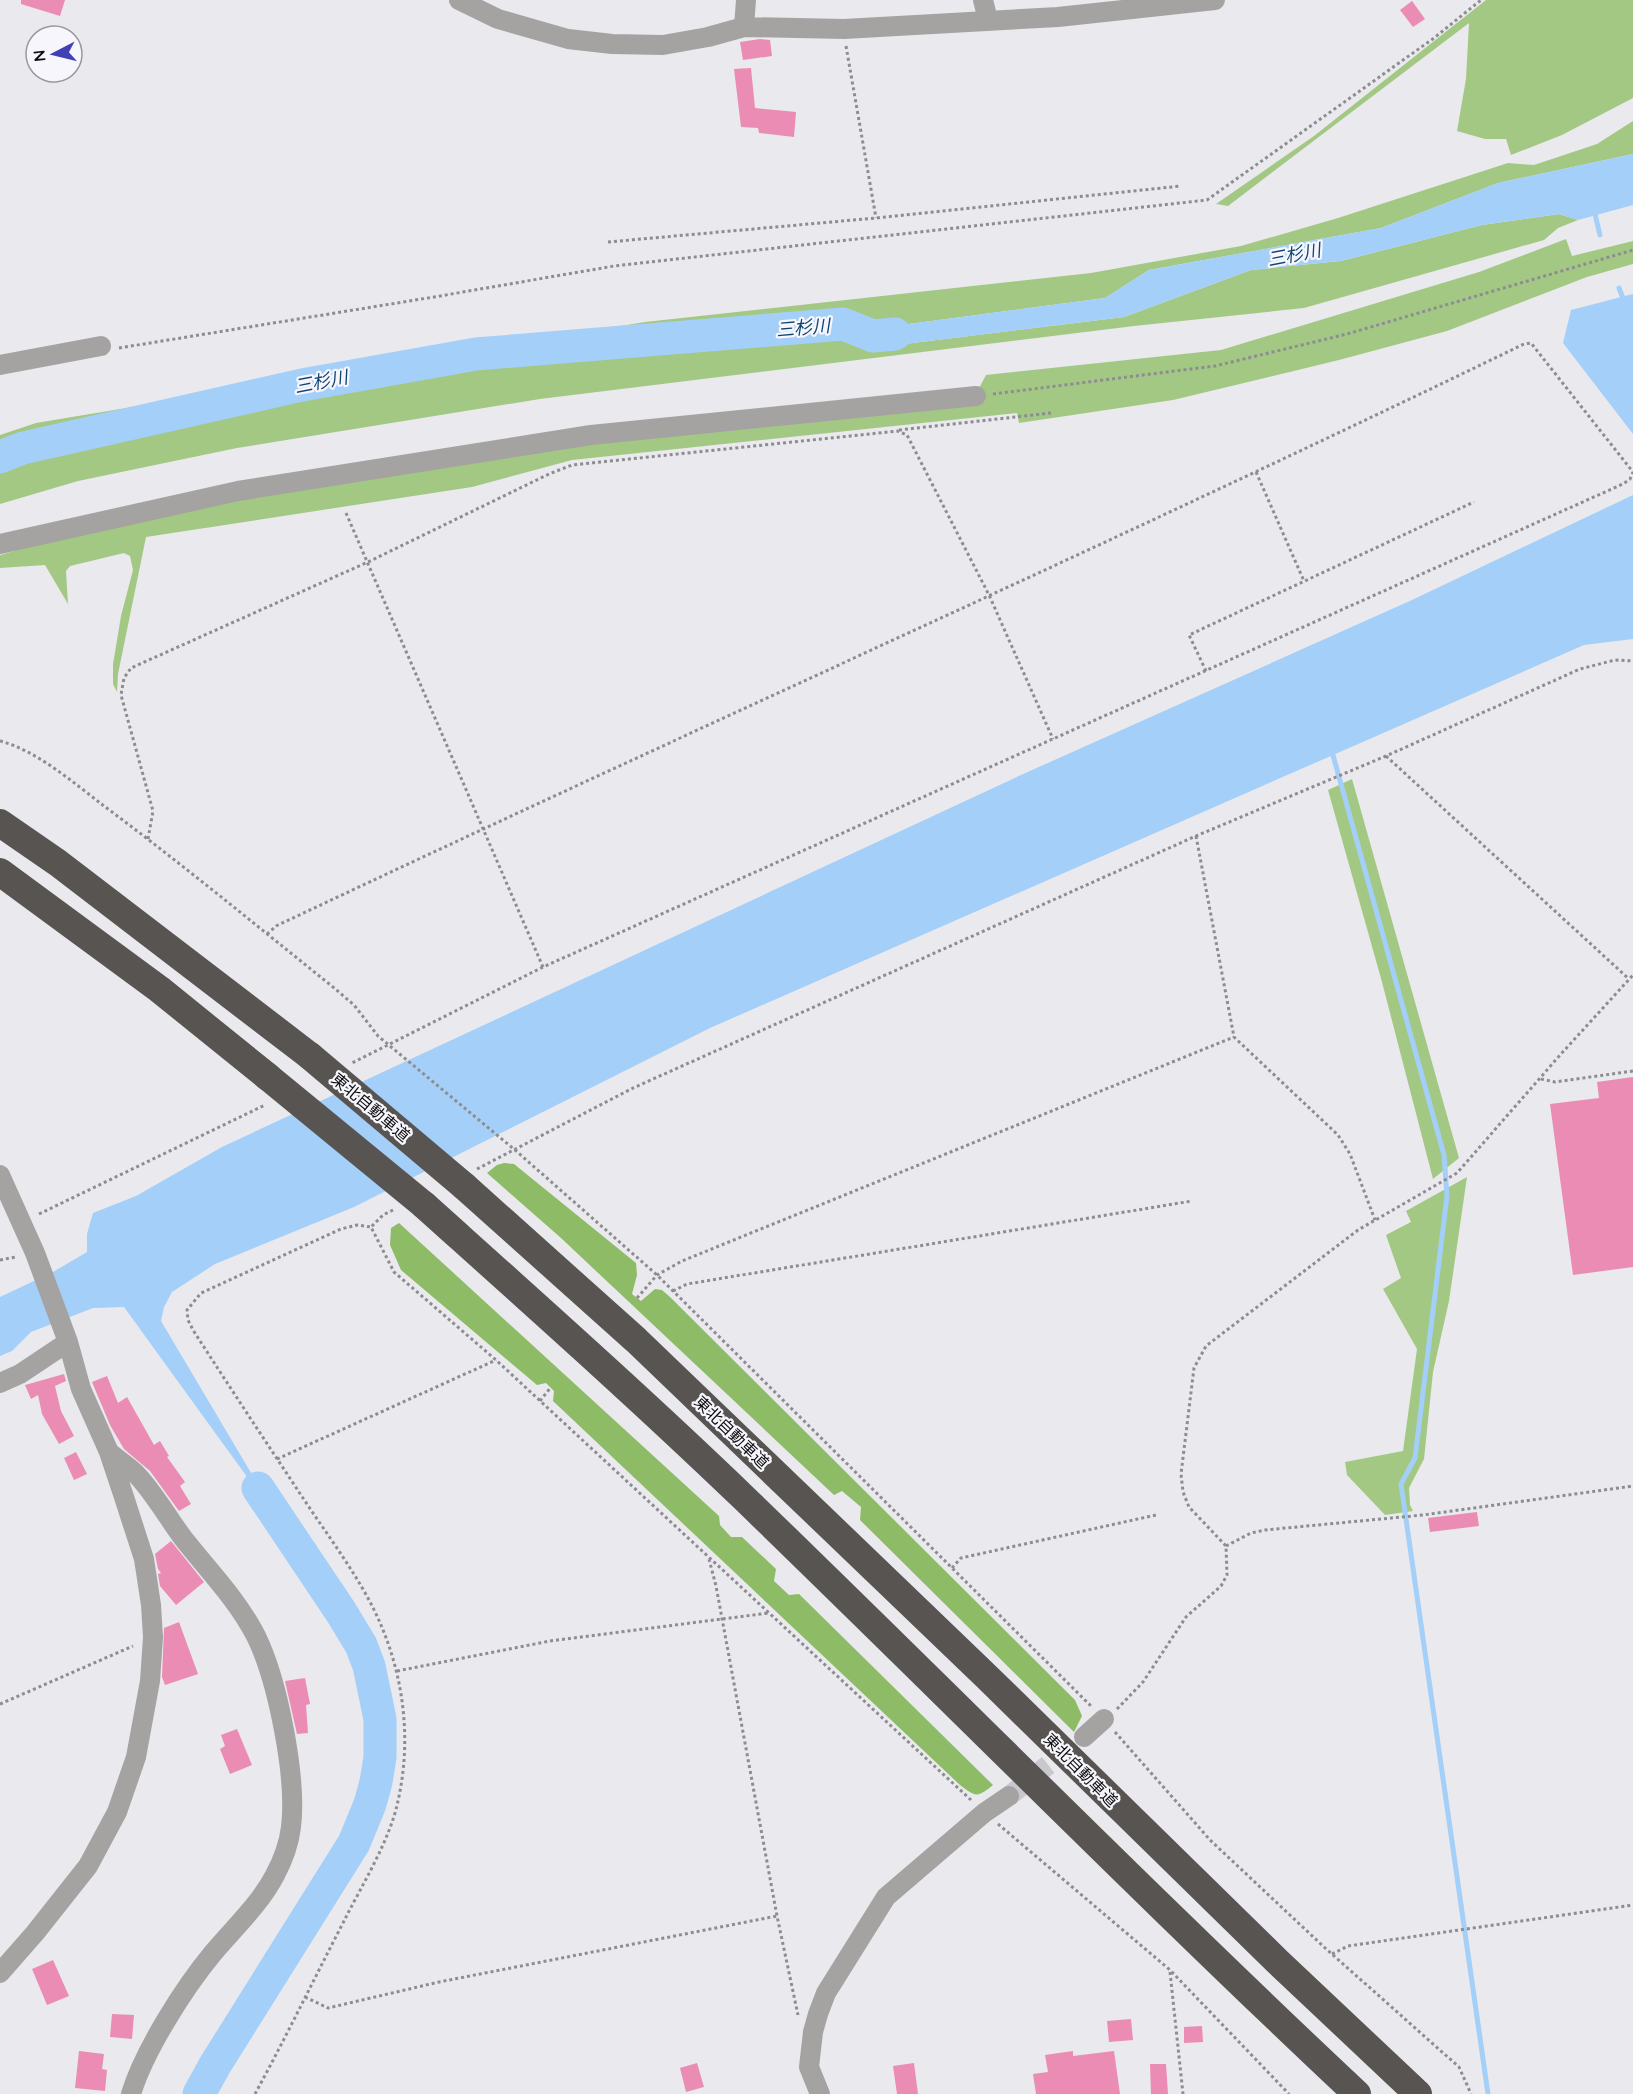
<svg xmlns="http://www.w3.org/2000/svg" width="1633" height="2094" font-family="Quicksand,'Noto Sans JP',sans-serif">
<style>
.green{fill:#a3c884}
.forest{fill:#8ebb65}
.water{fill:#a4cff9}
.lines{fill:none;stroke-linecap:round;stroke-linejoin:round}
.stream{stroke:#a4cff9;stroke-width:5}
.river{stroke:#a4cff9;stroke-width:33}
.building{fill:#eb8cb5}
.minor-tunnel{stroke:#c8c8cd;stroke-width:20;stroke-dasharray:20 10;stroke-linecap:butt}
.path{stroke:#8d8d91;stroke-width:3;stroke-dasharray:3 3;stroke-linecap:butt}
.minor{stroke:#a5a3a2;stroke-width:20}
.highway{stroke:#585451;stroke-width:28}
.highway-bridge{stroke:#585451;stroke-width:28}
.labels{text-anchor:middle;stroke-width:4.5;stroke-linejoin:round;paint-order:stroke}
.street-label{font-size:16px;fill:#0d0d0f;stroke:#f6f6fc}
.water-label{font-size:18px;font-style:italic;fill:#0f4572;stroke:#f6f6fc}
</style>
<rect width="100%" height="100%" fill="#e9e9ee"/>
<path class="green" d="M1486 0H1633V98L1562 135 1511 155 1506 139H1485L1457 131 1466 79 1469 23 1228 206 1216 204 1314 136Z
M1633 121V154L1498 183 1381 228 1149 270 1105 298 886 327 850 329 872 348 1124 317 1251 270 1341 261 1482 225 1559 214 1578 220 1558 228 1544 240 1304 308 1134 326 540 399 237 448 78 481 0 504V435L36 423 645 322 1091 273 1241 246 1338 218 1508 163 1534 165 1597 144Z
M1566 239 1572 256 1633 241V264L1587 277 1447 331 1339 360 1173 400 1019 423 1017 413 572 460 472 487 146 537 118 674 117 692 113 684V664L121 616 133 570 130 556 124 553 70 566 66 571 68 604 45 565 0 568V555L67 536 240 496 582 443 975 396 986 375 1221 350 1479 272Z
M1352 779 1459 1158 1433 1179 1382 982 1328 790Z
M1467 1177 1449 1301 1433 1372 1424 1459 1409 1488 1410 1505 1413 1511 1385 1515 1347 1475 1345 1462 1403 1451 1417 1349 1383 1289 1401 1278 1386 1235 1411 1222 1406 1211Z"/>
<path class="forest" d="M504 1163 514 1164 636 1263 637 1275 632 1294 641 1301 655 1289 662 1290 670 1297 1075 1700 1082 1716 1074 1732 860 1520 861 1507 842 1491 834 1495 561 1238 487 1173 497 1165Z
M399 1223 719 1516 720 1525 731 1537H742L776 1569 774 1581 789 1595 799 1594 993 1785C977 1798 976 1797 960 1785L553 1401 554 1391 546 1383 537 1385 401 1270 390 1245 391 1228Z"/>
<path class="water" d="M1633 154V205L1578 220 1559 214 1482 225 1341 261 1251 270 1124 317 872 348 841 335 850 329 886 327 1105 298 1149 270 1381 228 1498 183Z
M1633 294V434L1563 343 1571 310Z
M1633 495V639L1584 645 710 1028 354 1207 215 1264 172 1292 164 1307 161 1321 282 1525 124 1307 93 1308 31 1332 12 1351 0 1356V1297L53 1272 87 1252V1234L93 1213 136 1196 222 1147 1021 775 1412 600Z"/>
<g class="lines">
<path class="stream" d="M1594 210 1600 235
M1619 288 1624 301
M1331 748 1444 1155 1447 1196 1415 1458 1401 1484 1488 2094"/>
<path class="river" d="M0 457 23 448 302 385 476 354 843 324 873 336 895 334
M199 2094 215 2065 354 1843 370 1804 376 1782 380 1757V1719L369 1666 361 1645 341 1612 258 1488"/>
</g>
<path class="building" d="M21 0H65L60 16 21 4Z
M1412 1 1425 19 1413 27 1400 10Z
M760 39 770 40 772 56 743 60 740 42Z
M751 68 755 108 796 112 794 137 759 133 758 128 741 127 734 69Z
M1633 1077V1267L1573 1275 1550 1104 1599 1098 1597 1082Z
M64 1374 66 1381 55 1386 61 1411 74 1436 59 1444 42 1414 38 1395 31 1399 25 1385Z
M107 1376 118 1403 127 1397 154 1445 160 1441 169 1456 167 1457 185 1482 180 1486 191 1504 179 1511 150 1471 124 1449 110 1425 92 1382Z
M76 1452 87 1474 74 1480 64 1458Z
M1477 1512 1479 1526 1430 1532 1428 1518Z
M171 1541 204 1582 176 1605 160 1586 158 1574 161 1573 158 1569 155 1554Z
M179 1622 198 1674 165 1685 162 1677 164 1628Z
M305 1678 310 1704 306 1705 308 1733 297 1734 285 1681Z
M237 1729 252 1765 230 1774 220 1749 225 1746 221 1735Z
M53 1960 69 1996 47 2005 32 1969Z
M112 2014 134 2015 132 2039 110 2037Z
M1131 2019 1133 2040 1109 2042 1107 2021Z
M1202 2026 1203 2042 1184 2043V2027Z
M79 2051 104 2054 102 2069 107 2070 105 2091 75 2088Z
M1073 2051V2056L1114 2051 1120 2094H1036L1033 2074 1048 2072 1045 2055Z
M697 2063 704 2087 686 2092 680 2068Z
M914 2063 918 2094H897L893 2066Z
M1150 2064H1166L1168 2094H1151Z"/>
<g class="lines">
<path class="minor-tunnel" d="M1009 1796 1072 1746"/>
<path class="path" d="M846 46 876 218
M608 242 876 218 1181 186
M119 348 434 297 614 266 1207 200 1434 38 1481 0
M993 394 1215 366 1347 334 1633 250
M899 430 1051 413
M1256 472 1304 581
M346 513 543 967
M1206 671 1189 635 1474 502
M0 741C36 750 74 783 104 806 182 864 257 926 333 987L354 1005 378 1036 515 1150 657 1275 1092 1707
M1386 756 1629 979
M1196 836 1234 1037 1338 1135 1350 1154 1375 1220
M148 839 153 811 121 695 124 678 131 668 368 562 549 474 572 465 898 431 907 435 989 595 1053 739
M267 934 276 926C691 730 1111 544 1524 344L1531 343 1633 472 1630 479 1623 484 543 967 352 1063
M1541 1079 1555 1082 1633 1071
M477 1169 633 1088 1196 836 1386 756 1580 669 1615 660 1633 661
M393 1210 383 1215 371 1227 394 1272 496 1360 971 1800
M39 1214 265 1105
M0 1260 16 1257
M673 1291 687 1284 1192 1201
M637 1298 657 1275 682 1261 1234 1037
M540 1401 551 1387
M277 1459 496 1360
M1226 1546 1251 1533 1265 1530 1423 1515 1633 1486
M709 1559 716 1586 777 1916 798 2015
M952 1568 961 1558 1156 1515
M397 1671 550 1641 769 1613
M0 1704 133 1646
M1117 1709 1143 1682 1186 1617 1221 1586 1227 1575 1226 1546 1189 1507 1183 1492 1181 1474 1194 1368 1206 1346 1358 1230 1457 1173 1561 1054 1633 975
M1115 1732 1210 1840 1324 1947 1459 2067 1471 2094
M998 1824 1170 1970 1289 2094
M1332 1954 1348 1946 1633 1905
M1170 1972 1183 2094
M305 1997 328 2008 439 1982 777 1916
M255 2094C286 2037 314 1979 344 1921 362 1885 390 1840 398 1801 414 1730 401 1655 364 1591 344 1556 319 1523 297 1489 262 1436 227 1383 193 1330L188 1320 187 1310 201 1293 341 1229 357 1225 371 1227"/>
<path class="minor" d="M459 0 498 19 568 39 612 44 663 45 708 37 744 27 844 29 1058 17 1215 0
M983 0 988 20
M744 27 746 0
M0 365 101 346
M0 544 238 491 591 435 976 396
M0 1175 35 1253 68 1342 81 1389 109 1452 124 1497 144 1559 151 1605 153 1637 150 1681 136 1757 117 1812 88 1866 35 1933 0 1973
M0 1383 20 1374 68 1342
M109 1452C117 1459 126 1465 134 1472 151 1488 168 1518 183 1538 208 1570 237 1599 256 1636 278 1681 297 1778 291 1827 289 1844 283 1860 275 1875 260 1904 234 1928 213 1953 184 1988 144 2051 131 2094
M1084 1737 1104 1719
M820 2094 809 2067 813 2032 818 2014 826 1993 886 1897 984 1813 1009 1796"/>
<path class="highway" d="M0 823 58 863 310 1056
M0 872 159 989 268 1077
M464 1186 636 1340 987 1677 1278 1962 1418 2094
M424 1205C532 1302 640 1398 744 1498 949 1696 1149 1899 1357 2094"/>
<path class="highway-bridge" d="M310 1056 464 1186
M268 1077 424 1205"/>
</g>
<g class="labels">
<g class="street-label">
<text transform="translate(371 1107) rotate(40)" y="6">東北自動車道</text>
<text transform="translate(732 1432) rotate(44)" y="6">東北自動車道</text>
<text transform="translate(1081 1770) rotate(45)" y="6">東北自動車道</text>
</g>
<g class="water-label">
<text transform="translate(1294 255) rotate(-11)" y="6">三杉川</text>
<text transform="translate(803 328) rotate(-5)" y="6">三杉川</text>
<text transform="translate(321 382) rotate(-11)" y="6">三杉川</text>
</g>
</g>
<g transform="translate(54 54) rotate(263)"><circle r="28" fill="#f6f6fc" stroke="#99999d" stroke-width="1.5"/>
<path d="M0-4.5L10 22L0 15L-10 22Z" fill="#4141b6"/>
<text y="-9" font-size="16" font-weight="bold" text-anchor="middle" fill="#0d0d0f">N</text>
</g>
</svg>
